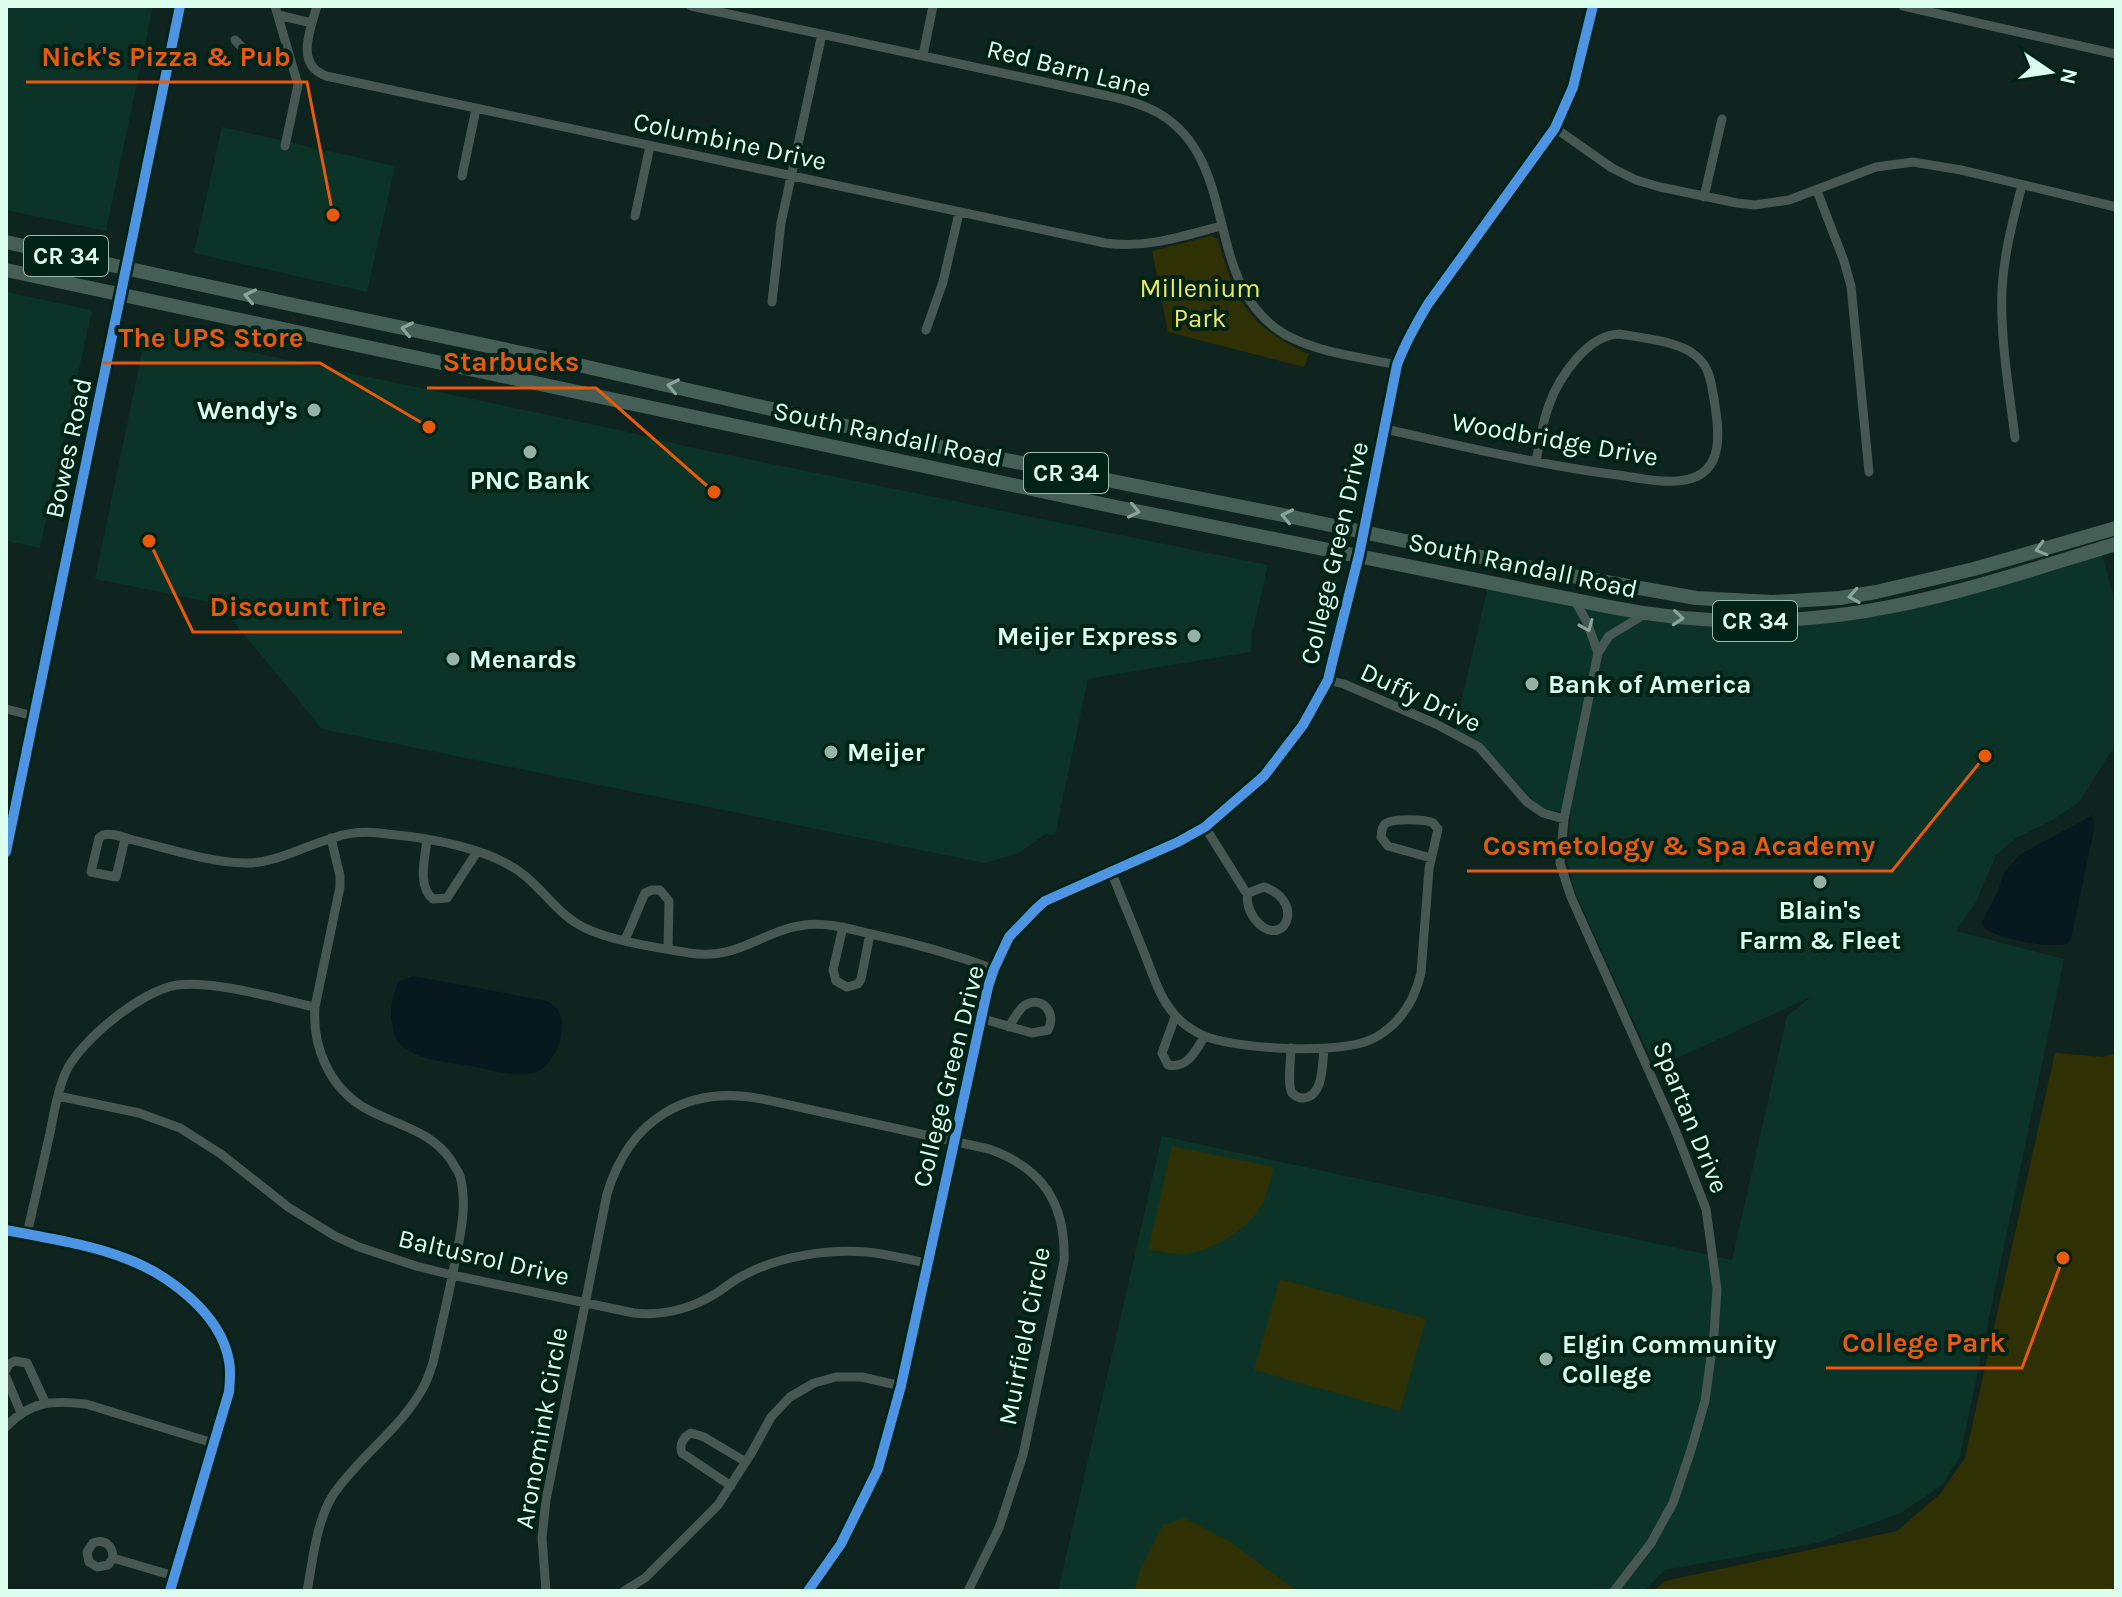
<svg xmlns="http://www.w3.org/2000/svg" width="2122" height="1597" font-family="Karla,sans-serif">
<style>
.built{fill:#0b3327}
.green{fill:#2f3104}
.water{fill:#07181e}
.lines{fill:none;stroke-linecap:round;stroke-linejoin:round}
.minor{stroke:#465851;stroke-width:9}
.secondary{stroke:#435850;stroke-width:12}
.primary{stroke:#455e56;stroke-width:14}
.cycleway-casing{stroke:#002317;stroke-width:15}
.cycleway{stroke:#4d94e3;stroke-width:10}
.oneway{stroke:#89a69b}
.oneway2{stroke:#8aa398}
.poi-dot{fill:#94b2a6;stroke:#002317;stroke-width:3}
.labels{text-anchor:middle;stroke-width:8;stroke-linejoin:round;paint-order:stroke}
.shield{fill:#002317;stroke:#9abcae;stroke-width:2}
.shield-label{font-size:24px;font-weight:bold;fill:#dcfeef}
.street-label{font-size:26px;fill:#dcfeef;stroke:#002317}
.park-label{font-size:26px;fill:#efea57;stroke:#002317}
.poi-label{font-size:26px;font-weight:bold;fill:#dcfeef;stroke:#002317;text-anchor:start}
.leader{fill:none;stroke:#e8590c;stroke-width:3}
.callout-dot{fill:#e8590c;stroke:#002317;stroke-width:3}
.callout-label{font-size:28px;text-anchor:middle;font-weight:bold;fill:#e8590c;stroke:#002317;stroke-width:8;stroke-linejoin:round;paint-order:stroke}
</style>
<rect width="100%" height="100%" fill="#0f241e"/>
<path class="built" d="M6 6H153L106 231 6 210Z
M222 127 395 166 367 292 194 253Z
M6 292 92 310 40 548 6 541Z
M151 331 624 431 684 446 1268 565 1252 634 1251 652 1088 679 1055 835 1046 834 1019 853 985 863 322 729 223 609 224 605 95 579 146 333Z
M2102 553 2116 607V744L2079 802 2054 819 2016 838 1996 855 1976 902 1956 931 2064 959 1960 1457 1942 1485 1901 1513 1817 1543 1665 1570 1644 1591H1058L1162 1136 1732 1260 1787 1016 1811 997 1655 1068 1575 892 1567 861 1571 814 1542 808 1528 795 1482 744 1455 729 1488 586 1647 621 1745 629 1847 620Z"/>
<path class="green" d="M1211 236 1218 239C1235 301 1248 327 1309 354L1304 367 1168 332 1152 251Z
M2055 1053 2103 1057 2116 1053V1591H1654L1665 1581 1897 1531 1940 1494 1965 1458Z
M1172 1146 1274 1167C1270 1182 1266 1201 1256 1214 1241 1233 1210 1251 1186 1254 1174 1255 1160 1251 1148 1250Z
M1280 1279 1426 1319 1400 1411 1254 1370Z
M1185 1518 1229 1541 1297 1591H1134L1140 1570 1163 1525Z"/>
<path class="water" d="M2093 815 2094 829 2071 939 2067 944C2048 948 2000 940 1984 928L1982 922 1997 893 2004 872 2021 854Z
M413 976 547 1001C578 1015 555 1069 533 1073 513 1077 491 1070 472 1066 450 1062 418 1061 401 1045 395 1040 393 1031 392 1023 389 1009 393 994 399 981Z"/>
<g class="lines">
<path class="minor" d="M275 6 298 85 285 146
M317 6C310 30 295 65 326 76L1105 243C1145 249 1183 236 1221 226
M691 6 1109 96C1127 100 1145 105 1160 114 1242 163 1201 286 1286 335 1319 353 1361 357 1397 365
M1903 6 2116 54
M278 15 312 23
M235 40C250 58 268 63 291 63
M923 55 933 6
M1555 128 1612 168 1636 180 1660 187 1737 203 1755 205 1789 200 1876 167 1913 162 1961 170 2116 207
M462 176 476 109
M1817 191 1844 261 1851 286 1869 472
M1704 197 1722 119
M635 216 650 146
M772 302 781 223 822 34
M926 330 943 282 959 213
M1385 429C1462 446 1540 465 1618 475 1639 478 1664 484 1685 480 1726 473 1719 429 1714 399 1711 383 1710 367 1696 356 1679 341 1642 338 1620 334 1588 334 1559 377 1549 405 1542 423 1540 442 1536 461
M2015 438C2009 389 2000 338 2002 289 2004 253 2013 220 2022 185
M1574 599 1587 622 1598 653
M1328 680 1344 684 1436 724 1479 747 1527 802 1543 813 1564 819
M6 709 34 716
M1205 827 1245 891 1248 893C1246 903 1249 910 1254 918 1281 954 1309 903 1264 887L1248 893
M125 839 116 877 91 872 99 838C100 837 101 836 103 835 111 832 125 838 133 840 167 848 211 863 246 863 277 863 304 846 333 838 350 832 368 831 387 834 430 838 490 848 524 875 544 891 560 916 583 927 610 941 659 948 689 953 739 961 762 930 805 925 827 922 850 929 871 934 913 943 953 954 994 969
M427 840C425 859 417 886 433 899L447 898 477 852
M1111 871C1122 899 1134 927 1145 955 1153 975 1160 999 1175 1015 1182 1024 1199 1035 1210 1038 1244 1049 1347 1056 1378 1036 1401 1022 1415 999 1421 973L1429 869 1438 829C1436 827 1435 825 1433 823 1426 819 1391 818 1385 824 1381 828 1382 832 1381 837L1388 846 1431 858
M843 927 833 970 836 981 847 987 858 984 861 979 870 934
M625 940 645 893 652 890H660L669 901 668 949
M1175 1017 1162 1053 1168 1065C1188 1069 1195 1051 1205 1036
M980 1018 1032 1033 1048 1030C1057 1014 1043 995 1025 1005 1019 1009 1013 1020 1009 1027
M1291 1048C1291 1058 1287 1085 1292 1093 1295 1096 1299 1098 1303 1098 1324 1097 1322 1064 1324 1049
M58 1096 139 1113 180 1128 221 1154 288 1207 335 1236 359 1247 416 1266 452 1275 634 1313C663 1316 690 1309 715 1294 726 1287 735 1279 746 1274 781 1256 828 1249 866 1252 887 1254 907 1259 927 1263
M6 1230C46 1238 89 1244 127 1259 169 1275 221 1314 229 1361 231 1371 230 1382 229 1392L170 1591
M27 1234C35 1200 42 1167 50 1133 54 1113 57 1092 65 1074 78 1042 142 990 177 985 214 980 278 999 315 1007
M6 1370 9 1364 15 1361 27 1363 45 1402
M6 1377 21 1413
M6 1427C30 1401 53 1400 86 1404L213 1443
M731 1486 682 1453C679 1445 683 1437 691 1433L704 1437 746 1462
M113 1558 108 1565 97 1567 89 1562 87 1552 93 1543C105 1538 113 1546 113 1558L174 1576
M307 1591C313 1560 316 1522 333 1495 359 1456 402 1428 424 1386 428 1379 430 1370 433 1363 440 1331 448 1299 454 1267 460 1236 468 1207 460 1176 458 1170 454 1166 451 1160 430 1129 394 1125 363 1107 329 1086 312 1046 315 1007L340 887V876L331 838
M546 1591 542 1538 546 1500 607 1194C629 1121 685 1084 762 1099L989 1149C1043 1168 1066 1204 1064 1261L1023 1455 999 1528 968 1591
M624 1591 645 1578 718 1505 752 1452 771 1417 790 1397 814 1383 836 1377H862L901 1386
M808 1591 841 1544 878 1469 901 1386 988 987 994 969 1009 937 1036 909 1045 901 1178 842 1205 827 1264 776 1303 725 1328 680 1333 659 1359 555 1397 365C1405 343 1416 324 1428 304L1555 128 1573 87 1593 6
M1614 1591 1651 1543 1673 1503 1691 1450 1705 1401 1714 1334 1717 1289 1706 1209 1674 1127 1571 897 1560 863 1564 819 1598 653 1609 636 1645 614"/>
<path class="secondary" d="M6 852 180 6"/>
<path class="primary" d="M6 242 294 305 574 364 916 442 1283 515 1561 574 1696 598 1773 602 1840 598 1876 592 1974 569 2116 528
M6 270 1116 507 1610 607C1704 626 1800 625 1894 606 1969 591 2043 566 2116 544"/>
<g class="cycleway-casing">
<path id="cycleway" d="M6 852 180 6
M6 1230C46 1238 89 1244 127 1259 169 1275 221 1314 229 1361 231 1371 230 1382 229 1392L170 1591
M808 1591 841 1544 878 1469 901 1386 988 987 994 969 1009 937 1036 909 1045 901 1178 842 1205 827 1264 776 1303 725 1328 680 1333 659 1359 555 1397 365C1405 343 1416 324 1428 304L1555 128 1573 87 1593 6"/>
</g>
<use href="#cycleway" class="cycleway"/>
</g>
<defs><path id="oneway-chevron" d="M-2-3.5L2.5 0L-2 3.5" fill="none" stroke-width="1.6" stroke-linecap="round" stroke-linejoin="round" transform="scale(2)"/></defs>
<g class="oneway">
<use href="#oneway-chevron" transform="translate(250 296) rotate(-168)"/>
<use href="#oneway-chevron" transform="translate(407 329) rotate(-168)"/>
<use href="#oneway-chevron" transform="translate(673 386) rotate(-168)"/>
<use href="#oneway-chevron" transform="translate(1134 511) rotate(12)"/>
<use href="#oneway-chevron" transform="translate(1287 516) rotate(-168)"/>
<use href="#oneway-chevron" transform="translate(2041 549) rotate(164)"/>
<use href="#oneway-chevron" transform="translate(1854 596) rotate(171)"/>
<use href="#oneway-chevron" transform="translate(1678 618) rotate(5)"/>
</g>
<use class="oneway2" href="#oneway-chevron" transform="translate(1587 626) rotate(67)"/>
<g class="poi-dot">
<circle cx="314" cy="410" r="8"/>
<circle cx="530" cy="452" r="8"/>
<circle cx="1194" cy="636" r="8"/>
<circle cx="453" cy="659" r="8"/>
<circle cx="1532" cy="684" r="8"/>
<circle cx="831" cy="752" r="8"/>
<circle cx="1820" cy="882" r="8"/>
<circle cx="1546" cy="1359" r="8"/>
</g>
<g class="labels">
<g class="shield">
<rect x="24" y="236" width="84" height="40" rx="6"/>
<rect x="1024" y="453" width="84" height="40" rx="6"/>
<rect x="1713" y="601" width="84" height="40" rx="6"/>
</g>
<g class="shield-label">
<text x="66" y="264">CR 34</text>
<text x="1066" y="481">CR 34</text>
<text x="1755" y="629">CR 34</text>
</g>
<g class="street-label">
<text transform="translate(1069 68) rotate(14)" y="9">Red Barn Lane</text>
<text transform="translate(730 141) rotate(12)" y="9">Columbine Drive</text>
<text transform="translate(888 434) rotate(12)" y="9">South Randall Road</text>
<text transform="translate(1555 439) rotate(10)" y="9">Woodbridge Drive</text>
<text transform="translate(68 448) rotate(-78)" y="9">Bowes Road</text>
<text transform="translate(1334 553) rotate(-77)" y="9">College Green Drive</text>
<text transform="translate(1523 565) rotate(12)" y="9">South Randall Road</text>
<text transform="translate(1421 697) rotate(25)" y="9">Duffy Drive</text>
<text transform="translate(948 1076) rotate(-76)" y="9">College Green Drive</text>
<text transform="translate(1691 1117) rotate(68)" y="9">Spartan Drive</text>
<text transform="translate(484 1257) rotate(13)" y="9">Baltusrol Drive</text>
<text transform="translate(1024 1336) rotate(-79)" y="9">Muirfield Circle</text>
<text transform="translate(541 1428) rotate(-80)" y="9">Aronomink Circle</text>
</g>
<g class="park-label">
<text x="1200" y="297">Millenium<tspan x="1200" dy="30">Park</tspan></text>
</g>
<g class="poi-label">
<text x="298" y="419" text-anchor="end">Wendy's</text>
<text x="530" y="489" text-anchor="middle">PNC Bank</text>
<text x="1178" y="645" text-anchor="end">Meijer Express</text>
<text x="469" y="668">Menards</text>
<text x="1548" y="693">Bank of America</text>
<text x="847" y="761">Meijer</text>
<text x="1820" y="919" text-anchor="middle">Blain's<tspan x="1820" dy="30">Farm &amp; Fleet</tspan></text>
<text x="1562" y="1353">Elgin Community<tspan x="1562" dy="30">College</tspan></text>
</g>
</g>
<path class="leader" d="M333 215L307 82H26M429 427L320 363H103M714 492L596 388H427M149 541L193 632H402M1985 756L1892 871H1467M2063 1258L2022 1368H1826"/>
<g class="callout-dot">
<circle cx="333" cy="215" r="8"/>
<circle cx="429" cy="427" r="8"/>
<circle cx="714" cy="492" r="8"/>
<circle cx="149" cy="541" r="8"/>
<circle cx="1985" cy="756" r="8"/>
<circle cx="2063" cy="1258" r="8"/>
</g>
<g class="callout-label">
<text x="166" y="66">Nick's Pizza &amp; Pub</text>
<text x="211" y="347">The UPS Store</text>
<text x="511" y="371">Starbucks</text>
<text x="298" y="616">Discount Tire</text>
<text x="1679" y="855">Cosmetology &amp; Spa Academy</text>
<text x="1924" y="1352">College Park</text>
</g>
<rect width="2122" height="1597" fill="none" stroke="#dcfeef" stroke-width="16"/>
<g transform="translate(2050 72) rotate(103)" stroke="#002317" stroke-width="6" paint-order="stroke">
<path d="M0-6L14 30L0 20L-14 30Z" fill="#dcfeef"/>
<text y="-12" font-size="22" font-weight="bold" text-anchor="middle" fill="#dcfeef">N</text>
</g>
</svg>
